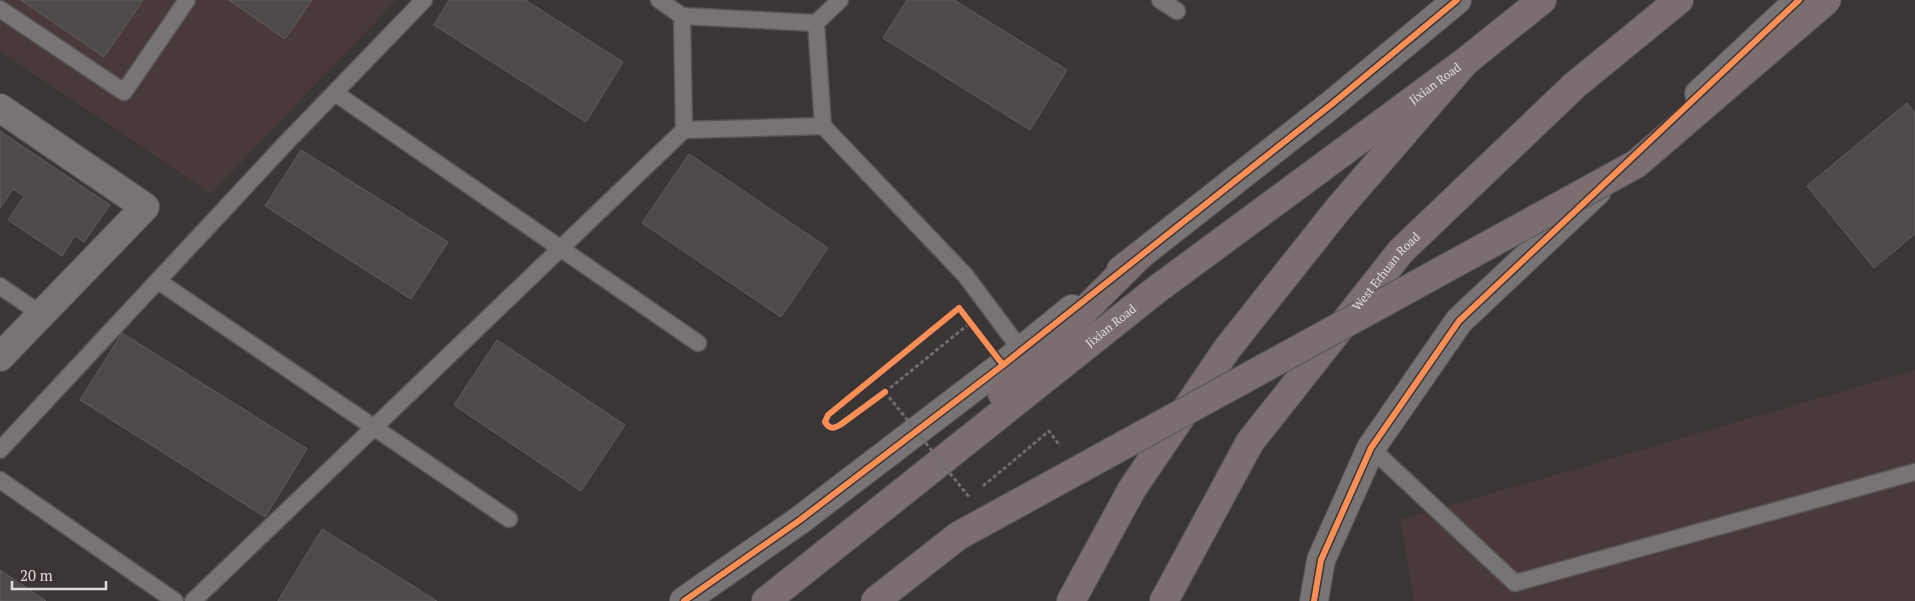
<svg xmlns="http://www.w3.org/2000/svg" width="1915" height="601" font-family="'PT Serif',serif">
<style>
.built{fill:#4a393a}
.building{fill:#4f4a4a;stroke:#625d5d}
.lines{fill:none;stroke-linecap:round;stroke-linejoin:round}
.service-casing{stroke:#585454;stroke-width:19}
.minor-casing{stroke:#585454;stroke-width:30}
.tertiary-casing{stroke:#585454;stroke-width:30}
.trunk-casing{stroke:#585454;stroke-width:30}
.path{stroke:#6f6c6c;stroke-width:3;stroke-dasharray:4 2.5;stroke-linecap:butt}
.service{stroke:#787374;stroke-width:16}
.minor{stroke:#787374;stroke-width:28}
.tertiary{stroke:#787374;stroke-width:28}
.trunk{stroke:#7a6e70;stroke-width:28}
.trunk-bridge-casing{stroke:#585454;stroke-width:30;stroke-linecap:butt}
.path-bridge{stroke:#6f6c6c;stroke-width:3;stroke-dasharray:4 2.5;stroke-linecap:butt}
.trunk-bridge{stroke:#7a6e70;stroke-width:28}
.cycleway-casing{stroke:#3e3334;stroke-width:9}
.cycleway{stroke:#f78f57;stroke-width:6}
.labels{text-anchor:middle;stroke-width:4;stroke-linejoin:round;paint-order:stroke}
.street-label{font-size:12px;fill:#e2dbdb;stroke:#3e3334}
</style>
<rect width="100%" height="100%" fill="#3b3636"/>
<path class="built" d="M0 0H396L211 194 0 51Z
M1915 370V601H1414L1400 520Z"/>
<path class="building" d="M21 0H143L104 57Z
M229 0H312L285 39Z
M449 0H525L623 62 586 122 434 25Z
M907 0H954L1067 70 1030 130 883 38Z
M1907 103 1915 113V234L1874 268 1807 186Z
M0 131 110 205 84 242 75 236 62 256 8 220 24 196 13 189 0 208Z
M301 150 448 242 411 299 265 206Z
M689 154 828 248 781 317 642 223Z
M122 333 307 449 265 517 80 400Z
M497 340 625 425 581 491 454 405Z
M322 529 437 601H278Z
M0 570 46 601H0Z"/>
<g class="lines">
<g class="service-casing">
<path id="service" d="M659 0 682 16
M1160 0 1177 11
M0 9 124 92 187 0
M816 23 823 126 684 130 682 16 816 23 840 0
M335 93 698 343
M823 126 965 275 1021 350
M158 281 509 519
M0 286 41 314
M1371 448 1515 583 1915 472
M0 450 286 143 424 0
M0 480 175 601
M193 601 684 130"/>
</g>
<g class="minor-casing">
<path id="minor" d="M0 108 145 207 0 357"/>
</g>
<g class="tertiary-casing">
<path id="tertiary" d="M1699 94 1799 0
M1121 270 1332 104 1457 0
M684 601 800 520 1003 365 1072 309
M1314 601 1321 560 1371 448 1459 321 1597 191"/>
</g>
<g class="trunk-casing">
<g id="trunk">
<path d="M1002 393 1139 256"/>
<path id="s1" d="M766 601 1156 290 1466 61"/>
<path d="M1071 601 1132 489 1227 349 1339 208 1466 61 1542 0"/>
<path id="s2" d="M1164 601 1250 442 1401 251 1575 85 1679 0"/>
</g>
</g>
<path class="path" d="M885 392 970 323
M983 486 1049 431 1060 446"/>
<use href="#service" class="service"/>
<use href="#minor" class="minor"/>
<use href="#tertiary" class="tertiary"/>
<use href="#trunk" class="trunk"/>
<g class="trunk-bridge-casing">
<path id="trunk-bridge" d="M875 601 958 536 1636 164 1827 0"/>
</g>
<path class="path-bridge" d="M885 392 969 497"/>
<use href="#trunk-bridge" class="trunk-bridge"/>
<g class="cycleway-casing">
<path id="cycleway" d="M885 392 840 425C833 429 829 429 825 422L828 415 959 308 1003 365
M684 601 800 520 1003 365 1332 104 1457 0
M1314 601 1321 560 1371 448 1459 321 1799 0"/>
</g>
<use href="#cycleway" class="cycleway"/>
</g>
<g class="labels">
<g class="street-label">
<text dy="4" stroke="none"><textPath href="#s1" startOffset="846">Jixian Road</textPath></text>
<text dy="4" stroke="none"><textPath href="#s2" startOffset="399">West Erhuan Road</textPath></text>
<text dy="4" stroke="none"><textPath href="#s1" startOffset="441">Jixian Road</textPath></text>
</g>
</g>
<path d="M12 581v8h94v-8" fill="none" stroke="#e2dbdb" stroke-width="2.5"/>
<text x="20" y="581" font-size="15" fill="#e2dbdb" stroke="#3e3334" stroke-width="4" paint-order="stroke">20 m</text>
</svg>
